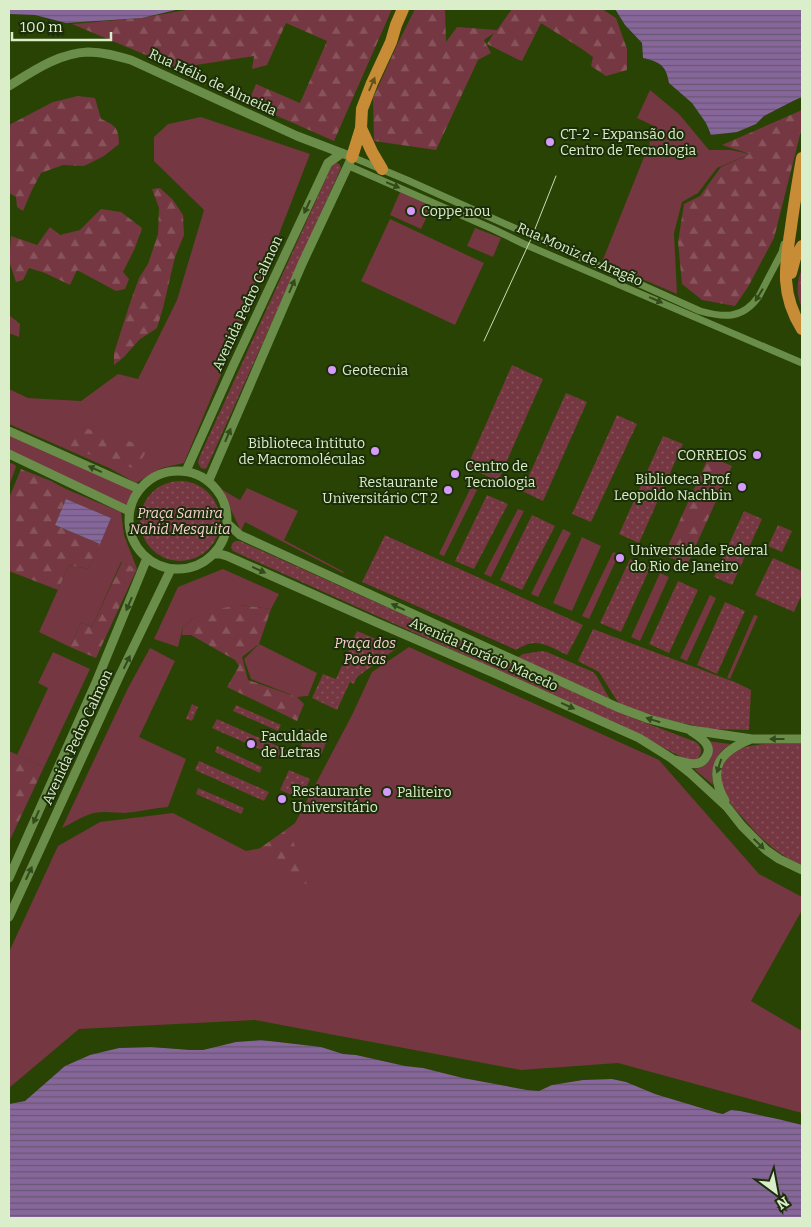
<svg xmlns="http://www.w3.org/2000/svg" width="811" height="1227" font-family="Bitter,serif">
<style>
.built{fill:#284304;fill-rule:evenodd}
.grass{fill:#753741}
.forest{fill:url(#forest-firs)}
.park{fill:url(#park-dots)}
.water{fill:url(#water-rules)}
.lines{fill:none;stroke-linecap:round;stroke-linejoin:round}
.minor{stroke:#6a8e49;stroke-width:7}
.tertiary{stroke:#6a8e49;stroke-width:9}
.motorway{stroke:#c88b36;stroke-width:12}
.tram{stroke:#c7dcb6;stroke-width:1}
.oneway{fill:#61531b}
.oneway2{fill:#334a1c}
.poi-dot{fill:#d59bfa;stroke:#1c2d09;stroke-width:2}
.labels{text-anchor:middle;stroke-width:4;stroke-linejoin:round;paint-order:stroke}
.street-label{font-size:14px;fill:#daeeca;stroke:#1c2d09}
.poi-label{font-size:14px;fill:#daeeca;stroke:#1c2d09;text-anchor:start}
.park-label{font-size:14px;font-style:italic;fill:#fbd1d5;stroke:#1c2d09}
</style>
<defs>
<pattern id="forest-firs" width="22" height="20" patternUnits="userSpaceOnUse" patternTransform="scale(1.25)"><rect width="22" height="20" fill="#753741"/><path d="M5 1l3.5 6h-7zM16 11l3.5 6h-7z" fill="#88545b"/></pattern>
<pattern id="park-dots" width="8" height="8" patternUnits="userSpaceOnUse" patternTransform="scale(1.25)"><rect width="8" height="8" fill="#753741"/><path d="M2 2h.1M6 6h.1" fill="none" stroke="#88545b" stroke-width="1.8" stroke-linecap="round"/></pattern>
<pattern id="water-rules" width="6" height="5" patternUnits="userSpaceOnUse" patternTransform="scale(1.25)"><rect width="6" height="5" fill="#87669c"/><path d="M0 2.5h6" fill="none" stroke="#685871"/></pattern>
</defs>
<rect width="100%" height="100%" fill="#213903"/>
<path class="built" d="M180 9H615L625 25 642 43 643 58 655 61 662 65 667 72 669 83 692 103 706 123 709 133 756 124 764 116 793 101 802 97V1125L779 1119 740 1111 731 1110 723 1114 718 1113 655 1094 626 1082 612 1079 583 1080 552 1085 539 1091 527 1090 463 1078 423 1068 405 1066 356 1055 343 1054 321 1047 261 1040 236 1042 203 1050H190L151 1047 119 1048 90 1055 65 1066 25 1101 9 1104V14L35 15 66 23 142 18ZM385 535H386L582 625 542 643 524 645 515 650 362 582Z"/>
<path class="grass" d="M650 90 679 114 709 150H731L750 154 717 168 698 193 682 202 674 233 677 294 602 262 656 127 637 118Z
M201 117 310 154 272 252 184 463 162 468 136 483 109 468 9 424V389L28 398 81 401 118 374 138 379 177 300 204 210 154 161V137L168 124Z
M400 192 432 206 421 229 390 215Z
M390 219 484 263 455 325 361 281Z
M475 228 501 238 493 257 467 246Z
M9 431 139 489 133 500 129 511 9 454Z
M9 462 15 465 16 467 9 486Z
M471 487 477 490 444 556 439 554Z
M247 488 298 511 284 540 344 572 343 573 245 522 241 531 221 489 240 500Z
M66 489 121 512 124 535 137 569 121 562 92 627 81 622 70 647 39 632 69 565 88 569 111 518 66 499Z
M518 509 524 511 491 577 484 574Z
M563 529 571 533 538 597 531 594Z
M582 537 601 546 572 611 553 603Z
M613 552 619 554 589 619 582 616Z
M223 569 279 594 271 609 240 605 192 619 183 627 178 647 154 639 178 587Z
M660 573 669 577 640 641 631 637Z
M710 595 716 598 687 661 680 658Z
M754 615 758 616 730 679 727 678Z
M259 644 317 673 308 696 297 697 251 679 244 659Z
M409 647 659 760 759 874 802 897V910L751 1001 802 1031V1113L618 1063 521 1070 255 1020 79 1029 9 1088V952L58 846 100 822 173 813 246 851 261 848 295 823 352 715 372 672Z
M150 648 175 661 139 737 186 759 168 807C153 808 139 812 125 813 115 813 104 811 94 813 84 815 71 824 62 828L128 688Z
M53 652 90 669 44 767 17 755 48 688 38 683Z
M707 741 731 744C716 752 710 768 713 785L694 769C702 768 712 763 711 753 711 749 708 745 707 741Z"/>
<path class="forest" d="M191 9H392L334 141 248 103 256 84 300 103 327 41 286 23 267 65 252 69 254 56 177 68 72 24 142 18Z
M415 9H445L446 42 457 27 497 30 512 9H602L616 18 627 49V70L606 76 591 66 593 57 582 49 541 23 522 61 517 59 487 44 494 33 484 40 491 53 478 60 436 150 374 141 373 98 398 43Z
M78 96 95 98 101 119C115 125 119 128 119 144L104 156 84 166 63 165 41 173 32 190 23 211 17 207 16 197 9 193V125L53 102Z
M802 110V127L774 238 748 287 735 306 702 300 682 284 678 242 684 204 700 196 721 167 750 154 722 145Z
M160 188 173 200 183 215 184 235 175 257 163 308 157 328 139 340 124 357 114 365V353L130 303 139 278 148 264 158 234 159 208 152 189Z
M101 209 121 212 142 228 135 248 123 272 129 279 125 289 116 291 77 270 70 285 45 273 29 268 23 280 16 282 9 261 11 236 37 245 50 227 60 235 80 230Z
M802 269V308C796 295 796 282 802 269Z
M9 315 20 324 19 337 9 333Z
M80 427 114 436 137 444 146 452 136 469 69 448Z
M709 456 732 466 687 565 664 555Z
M21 469 51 481 66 489V499L55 525 100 544 88 569 69 565 58 590 9 571V498Z
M122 562 137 569 96 658 70 647 81 622 92 627Z
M240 605 271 609 259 644 242 657 248 680 297 697 304 704 297 721 227 687 239 666 235 660 191 635H182L183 627 192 619 223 608Z
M9 751 44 767 9 842Z
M289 828 308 888 260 848Z"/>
<path class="park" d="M336 162 340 165 341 168 207 467 205 469 201 468 198 463 199 458 333 163Z
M512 365 543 379 498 481 467 467Z
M566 393 587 402 543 501 522 491Z
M617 415 637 424 591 522 572 514Z
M663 436 683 444 639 543 619 534Z
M140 521a40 40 0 1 1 80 0a40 40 0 1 1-80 0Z
M487 495 508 504 474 569 455 561Z
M744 511 762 519 732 585 714 577Z
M532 515 555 526 522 590 500 580Z
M778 525 792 531 782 552 768 546Z
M385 535 583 625 567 655C547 645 536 637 516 650L362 582Z
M235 541H240L608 707 638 720 696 742C703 748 703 755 695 760H688L601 717 233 551 231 548 232 544Z
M773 558 802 571V594L794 612 755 595Z
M630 559 650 568 621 632 600 623Z
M678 581 698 590 669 653 649 644Z
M725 602 745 611 717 674 697 665Z
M593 629 737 683 751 690 749 730 710 729 659 718 619 704 599 672 578 661Z
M357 631 397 648 357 677 354 684 350 682 337 710 312 698 323 674 336 679Z
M542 651 547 652 593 672 596 675 611 701 515 659 523 654Z
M192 704 198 707 192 721 186 719Z
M236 705 281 725 278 731 233 711Z
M217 719 286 750 282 759 212 728Z
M308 729 328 738 321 755 301 746Z
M765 744H802V865C777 855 760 838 743 818 734 808 722 796 720 783 716 753 741 746 765 744Z
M217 746 262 767 260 773 215 752Z
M199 761 269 792 264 801 195 770Z
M289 770 310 779 301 799 280 790Z
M198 788 244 808 241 814 196 794Z"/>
<path class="water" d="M9 9H180L142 18 66 23 35 15 9 14Z
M615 9H802V97L793 101 764 116 756 124 737 132 711 135 706 123 692 103 669 83C666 65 660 62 643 58L642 43 625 25Z
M66 499 111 518 100 544 55 525Z
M261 1040 321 1047 343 1054 356 1055 405 1066 423 1068 463 1078 527 1090 539 1091 552 1085 583 1080 612 1079 626 1082 655 1094 718 1113 723 1114 731 1110 740 1111 778 1119 802 1125V1218H9V1104L25 1101 65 1066 90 1055 119 1048 151 1047 190 1050H203L236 1042Z"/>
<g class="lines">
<path class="minor" d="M352 157 407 180 700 311C725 318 743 319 759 296L782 252 784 244
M349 166 493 229 524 244 802 363"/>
<path class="tertiary" d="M9 86C33 71 59 53 88 52 103 52 117 56 131 60L297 136 352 157 302 264 209 480
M9 431 139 489
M9 454 129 511
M129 520a49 49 0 1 1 98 0a49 49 0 1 1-98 0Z
M186 471 233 366 328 163 342 153
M228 524 240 535 617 707 649 719 691 730 752 739H802
M213 554H220L227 556 380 624 494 673 639 738 671 758 690 773 727 807 742 826 766 850 779 859 802 870
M676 760C686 763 700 768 706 757 709 753 709 749 707 745 704 739 697 735 691 731
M725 801C707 768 719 752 751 739
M9 878 97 680 147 558
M9 917 119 677 171 569"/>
<path class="motorway" d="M361 128 372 152 382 169
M352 157 361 128 362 109 372 83 391 42 396 25 403 9
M802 158C798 181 794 204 791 227 785 266 780 294 802 329
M791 273 795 258 802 246"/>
<path class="tram" d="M484 341 531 239 556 176"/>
</g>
<defs><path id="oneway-solid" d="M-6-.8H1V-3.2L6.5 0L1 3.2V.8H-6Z" transform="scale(1.25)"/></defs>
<use class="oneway" href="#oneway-solid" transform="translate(372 84) rotate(-66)"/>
<g class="oneway2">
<use href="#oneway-solid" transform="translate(393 185) rotate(23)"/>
<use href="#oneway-solid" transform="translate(307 207) rotate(115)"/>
<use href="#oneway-solid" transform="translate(292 286) rotate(-67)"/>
<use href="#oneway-solid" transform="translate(759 295) rotate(122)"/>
<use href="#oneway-solid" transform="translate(656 300) rotate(23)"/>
<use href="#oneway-solid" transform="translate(228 435) rotate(-67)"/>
<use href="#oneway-solid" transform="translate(95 469) rotate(-156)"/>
<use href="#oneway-solid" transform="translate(259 570) rotate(24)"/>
<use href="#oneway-solid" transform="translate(129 604) rotate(113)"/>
<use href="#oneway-solid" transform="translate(398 607) rotate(-155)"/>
<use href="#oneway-solid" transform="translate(127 662) rotate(-64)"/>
<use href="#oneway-solid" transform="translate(568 706) rotate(24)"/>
<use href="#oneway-solid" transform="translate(653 720) rotate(-163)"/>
<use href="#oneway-solid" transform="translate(777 739) rotate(180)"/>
<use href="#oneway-solid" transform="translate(719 766) rotate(108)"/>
<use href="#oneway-solid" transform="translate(36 817) rotate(114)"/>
<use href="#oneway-solid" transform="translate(759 844) rotate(44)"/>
<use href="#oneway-solid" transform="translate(29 873) rotate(-65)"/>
</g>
<g class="poi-dot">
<circle cx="550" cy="142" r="5"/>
<circle cx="411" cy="211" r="5"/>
<circle cx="332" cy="370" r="5"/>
<circle cx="375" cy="451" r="5"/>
<circle cx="757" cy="455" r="5"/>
<circle cx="455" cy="474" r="5"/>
<circle cx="742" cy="487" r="5"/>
<circle cx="448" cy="490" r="5"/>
<circle cx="620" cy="558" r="5"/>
<circle cx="251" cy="744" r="5"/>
<circle cx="387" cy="792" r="5"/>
<circle cx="282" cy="799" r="5"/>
</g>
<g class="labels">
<g class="street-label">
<text transform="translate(213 82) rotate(25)" y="5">Rua Hélio de Almeida</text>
<text transform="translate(580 254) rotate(24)" y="5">Rua Moniz de Aragão</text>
<text transform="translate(247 303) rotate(-65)" y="5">Avenida Pedro Calmon</text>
<text transform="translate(484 654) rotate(24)" y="5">Avenida Horácio Macedo</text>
<text transform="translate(77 737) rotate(-65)" y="5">Avenida Pedro Calmon</text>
</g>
<g class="poi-label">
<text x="560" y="139">CT-2 - Expansão do<tspan x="560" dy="16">Centro de Tecnologia</tspan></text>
<text x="421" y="216">Coppe nou</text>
<text x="342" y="375">Geotecnia</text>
<text x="365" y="448" text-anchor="end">Biblioteca Intituto<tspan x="365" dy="16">de Macromoléculas</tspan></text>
<text x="747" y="460" text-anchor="end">CORREIOS</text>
<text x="465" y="471">Centro de<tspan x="465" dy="16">Tecnologia</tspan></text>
<text x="732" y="484" text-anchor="end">Biblioteca Prof.<tspan x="732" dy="16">Leopoldo Nachbin</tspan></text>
<text x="438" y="487" text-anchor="end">Restaurante<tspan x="438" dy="16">Universitário CT 2</tspan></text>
<text x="630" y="555">Universidade Federal<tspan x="630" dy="16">do Rio de Janeiro</tspan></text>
<text x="261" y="741">Faculdade<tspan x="261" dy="16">de Letras</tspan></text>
<text x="292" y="796">Restaurante<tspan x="292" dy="16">Universitário</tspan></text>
<text x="397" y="797">Paliteiro</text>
</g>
<g class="park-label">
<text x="180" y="518">Praça Samira<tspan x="180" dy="16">Nahid Mesquita</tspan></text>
<text x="365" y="648">Praça dos<tspan x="365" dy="16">Poetas</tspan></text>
</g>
</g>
<rect width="811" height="1227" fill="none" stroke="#daeeca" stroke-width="20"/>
<g transform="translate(776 1192) rotate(148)" stroke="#1c2d09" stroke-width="4" paint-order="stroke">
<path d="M0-4L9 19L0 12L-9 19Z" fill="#daeeca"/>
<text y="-8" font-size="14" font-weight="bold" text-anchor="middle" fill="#daeeca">N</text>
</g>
<path d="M12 32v8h99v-8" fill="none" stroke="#daeeca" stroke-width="2.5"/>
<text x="20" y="32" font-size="15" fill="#daeeca" stroke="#1c2d09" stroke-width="4" paint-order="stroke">100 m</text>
</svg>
